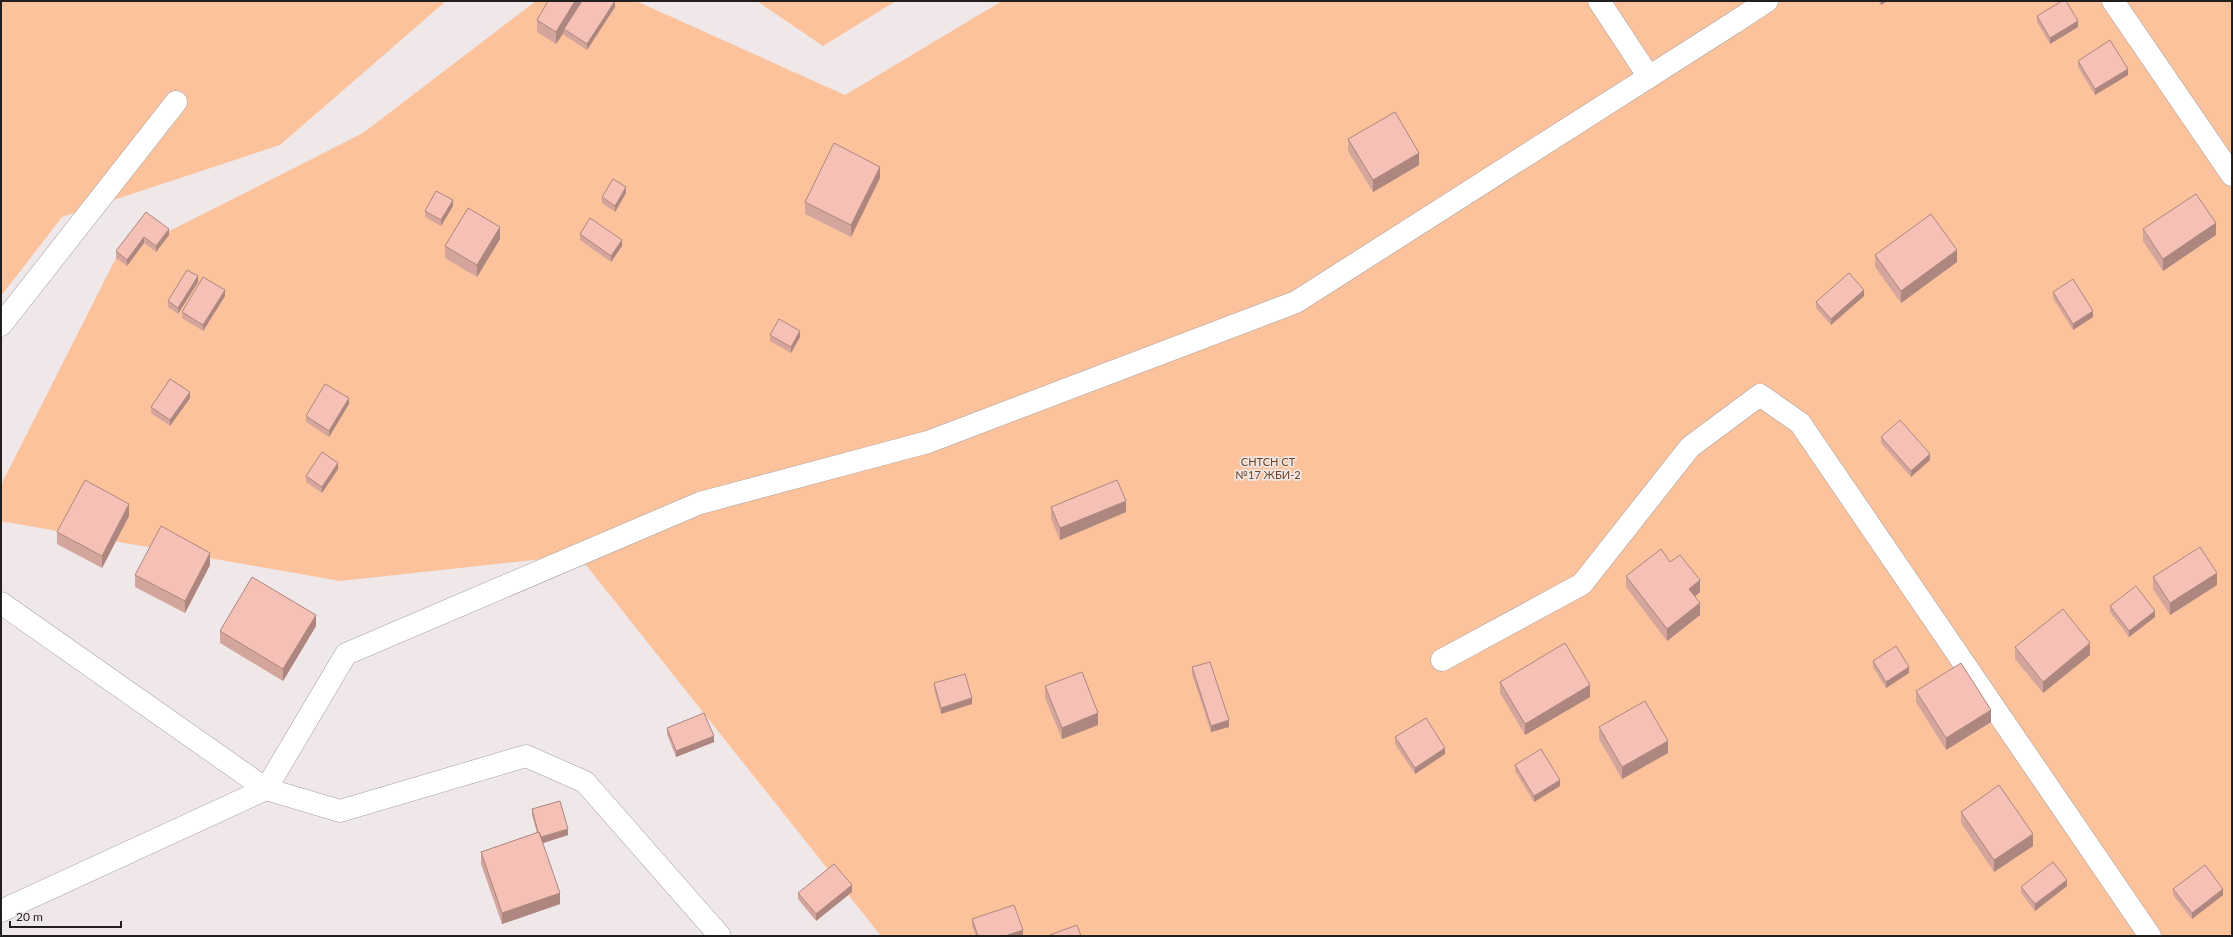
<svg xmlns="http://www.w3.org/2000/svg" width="2233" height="937" font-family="Lato,sans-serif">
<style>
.green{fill:#fbc29b}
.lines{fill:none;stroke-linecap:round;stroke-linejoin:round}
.lane-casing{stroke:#a69e9f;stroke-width:23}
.street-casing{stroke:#a69e9f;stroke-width:23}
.lane{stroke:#fff;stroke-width:22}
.street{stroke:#fff;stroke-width:22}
.wall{fill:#d3a59c}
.shaded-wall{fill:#ac867f}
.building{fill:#f5c0b5;stroke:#ac867f}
.labels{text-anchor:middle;stroke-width:3.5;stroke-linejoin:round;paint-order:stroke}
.park-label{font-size:11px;fill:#71431e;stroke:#efe7e8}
</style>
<rect width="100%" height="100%" fill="#efe7e8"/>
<path class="green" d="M1 1H446L280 145 62 217 1 296Z
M536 1H636L845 95 1002 1H2232V936H881L578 555 340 581 1 521V485L116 258 363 133Z
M757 1H896L823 46Z"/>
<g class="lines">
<g class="lane-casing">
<path id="lane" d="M1599 1 1649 77
M2113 1 2232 175
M1 325 176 102
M1 603 266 789 346 654 700 503 928 442 1296 302 1735 22
M1442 660 1582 584 1690 447 1760 395 1800 423 2150 936"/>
</g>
<g class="street-casing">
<path id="street" d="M1735 22 1767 1
M1 911 266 789 340 811 526 756 585 782 720 936"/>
</g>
<use href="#lane" class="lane"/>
<use href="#street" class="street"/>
</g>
<path class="wall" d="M1878 1H1887L1881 5Z
M615 7 587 50 564 35V32L556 44 537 32V20Z
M2037 16 2078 27 2050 44 2037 22Z
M2078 61 2128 75 2095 95 2078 67Z
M1348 139 1419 165 1373 192 1348 151Z
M880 178 851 237 805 214V202Z
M626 193 615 212 602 203V197Z
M453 206 441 226 425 217V211Z
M146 212 169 235 156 252 144 243 127 266 116 258V251Z
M2143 229 2216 235 2163 271 2143 241Z
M580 234 622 246 611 262 580 240Z
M500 239 477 277 445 258V246Z
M1875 255 1957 262 1901 303 1875 267Z
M198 282 178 314 168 307V301Z
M2053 292 2093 317 2073 330 2053 298Z
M225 296 203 331 182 318V312Z
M1864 296 1831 325 1816 308V302Z
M770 335 800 337 791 353 770 341Z
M190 398 170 426 151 413V407Z
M349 404 329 437 306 422V416Z
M1881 437 1930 460 1911 477 1881 443Z
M338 469 322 493 306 482V476Z
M1051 507 1126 512 1060 540 1051 519Z
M129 516 102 568 57 544V532Z
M1670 562 1700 592 1695 596 1700 615 1667 641 1626 587V576Z
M210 565 185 613 135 587V575Z
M2153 577 2217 585 2170 615 2153 589Z
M2110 606 2155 617 2129 637 2110 612Z
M316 626 283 681 220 643V631Z
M2015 647 2090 655 2043 693 2015 659Z
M1873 661 1909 673 1886 688 1873 667Z
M1192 667 1229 727 1211 732 1192 674Z
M1500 682 1590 697 1525 735 1500 693Z
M934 683 972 704 941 714 934 689Z
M1045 686 1098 725 1062 739 1045 698Z
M1916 691 1991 722 1946 750 1916 702Z
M1599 727 1668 753 1622 779 1599 739Z
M667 728 714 742 676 757 667 734Z
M1395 737 1445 754 1415 774 1395 744Z
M1515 765 1560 786 1534 802 1515 771Z
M532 809 568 835 543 843 560 904 502 924 481 864V852L537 833 532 815Z
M1961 812 2033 846 1994 872 1961 823Z
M2067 886 2035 911 2021 893V887Z
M2173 889 2223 895 2192 919 2173 895Z
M852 892 816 921 798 899V893Z
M972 919 1023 936H976L972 926Z"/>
<path class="shaded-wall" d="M575 1H582L564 29V32L556 44V32Z
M615 1V7L587 50V44Z
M1881 1H1887L1881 5Z
M2078 21V27L2050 44V38Z
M2128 69V75L2095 95V89Z
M1419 153V165L1373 192V180Z
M880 167V178L851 237V225Z
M626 187V193L615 212V206Z
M453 200V206L441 226V220Z
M2216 223V235L2163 271V259Z
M500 227V239L477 277V265Z
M169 229V235L156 252V246Z
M144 237V243L127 266V260Z
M622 240V246L611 262V256Z
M1957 250V262L1901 303V291Z
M198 276V282L178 314V308Z
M225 290V296L203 331V325Z
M1864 290V296L1831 325V319Z
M2093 311V317L2073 330V324Z
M800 331V337L791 353V347Z
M190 392V398L170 426V420Z
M349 398V404L329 437V431Z
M1930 454V460L1911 477V471Z
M338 463V469L322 493V487Z
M1126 501V512L1060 540V528Z
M129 504V516L102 568V556Z
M210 553V565L185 613V601Z
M2217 573V585L2170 615V603Z
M1700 580V592L1689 601V589Z
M1700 603V615L1667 641V629Z
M2155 611V617L2129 637V631Z
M316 615V626L283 681V669Z
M2090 643V655L2043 693V682Z
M1909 667V673L1886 688V682Z
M1590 685V697L1525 735V724Z
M972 698V704L941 714V708Z
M1991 710V722L1946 750V738Z
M1098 713V725L1062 739V728Z
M1229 720V727L1211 732V726Z
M714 736V742L676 757V751Z
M1668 741V753L1622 779V767Z
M1445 748V754L1415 774V768Z
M1560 780V786L1534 802V796Z
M568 829V835L540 844V838Z
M2033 834V846L1994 872V860Z
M2067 880V886L2035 911V904Z
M852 885V892L816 921V914Z
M2223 889V895L2192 919V913Z
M560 893V904L502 924V913Z
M1023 930V936H1005Z"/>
<path class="building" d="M548 1H575L556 32 537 20Z
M582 1H615L587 44 564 29Z
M2062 1H2066L2078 21 2050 38 2037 16Z
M2110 40 2128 69 2095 89 2078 61Z
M1395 112 1419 153 1373 180 1348 139Z
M834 143 880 167 851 225 805 202Z
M613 179 626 187 615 206 602 197Z
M436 191 453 200 441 220 425 211Z
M2196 194 2216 223 2163 259 2143 229Z
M468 208 500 227 477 265 445 246Z
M146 212 169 229 156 246 144 237 127 260 116 251Z
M1931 214 1957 250 1901 291 1875 255Z
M590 218 622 240 611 256 580 234Z
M187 270 198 276 178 308 168 301Z
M1849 273 1864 290 1831 319 1816 302Z
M203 277 225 290 203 325 182 312Z
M2073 279 2093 311 2073 324 2053 292Z
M779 319 800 331 791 347 770 335Z
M170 379 190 392 170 420 151 407Z
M325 384 349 398 329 431 306 416Z
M1900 420 1930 454 1911 471 1881 437Z
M322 452 338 463 322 487 306 476Z
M85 480 129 504 102 556 57 532Z
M1117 480 1126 501 1060 528 1051 507Z
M161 526 210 553 185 601 135 575Z
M2200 547 2217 573 2170 603 2153 577Z
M1661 549 1670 562 1680 555 1700 580 1689 589 1700 603 1667 629 1626 576Z
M252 577 316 615 283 669 220 631Z
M2136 586 2155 611 2129 631 2110 606Z
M2063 609 2090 643 2043 682 2015 647Z
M1565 643 1590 685 1525 724 1500 682Z
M1896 646 1909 667 1886 682 1873 661Z
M1210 662 1229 720 1211 726 1192 667Z
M1961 663 1991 710 1946 738 1916 691Z
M1082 672 1098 713 1062 728 1045 686Z
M965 674 972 698 941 708 934 683Z
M1645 701 1668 741 1622 767 1599 727Z
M704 713 714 736 676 751 667 728Z
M1426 718 1445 748 1415 768 1395 737Z
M1541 749 1560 780 1534 796 1515 765Z
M1999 785 2033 834 1994 860 1961 812Z
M560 801 568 829 541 837 539 832H538L532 809Z
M539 832 560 893 502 913 481 852Z
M2053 862 2067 880 2035 904 2021 887Z
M834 864 852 885 816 914 798 893Z
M2205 865 2223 889 2192 913 2173 889Z
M1014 905 1023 930 1005 936H978L972 919Z
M1077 925 1081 936H1051L1050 935Z"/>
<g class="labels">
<g class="park-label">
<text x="1268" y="466">СНТСН СТ<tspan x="1268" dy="13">№17 ЖБИ-2</tspan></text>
</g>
</g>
<rect width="2233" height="937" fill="none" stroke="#211e1e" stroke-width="4"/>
<path d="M10 921v6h111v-6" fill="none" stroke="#211e1e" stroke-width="2"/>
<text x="16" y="921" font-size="12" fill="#211e1e" stroke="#efe7e8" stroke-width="3" paint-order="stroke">20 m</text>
</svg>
